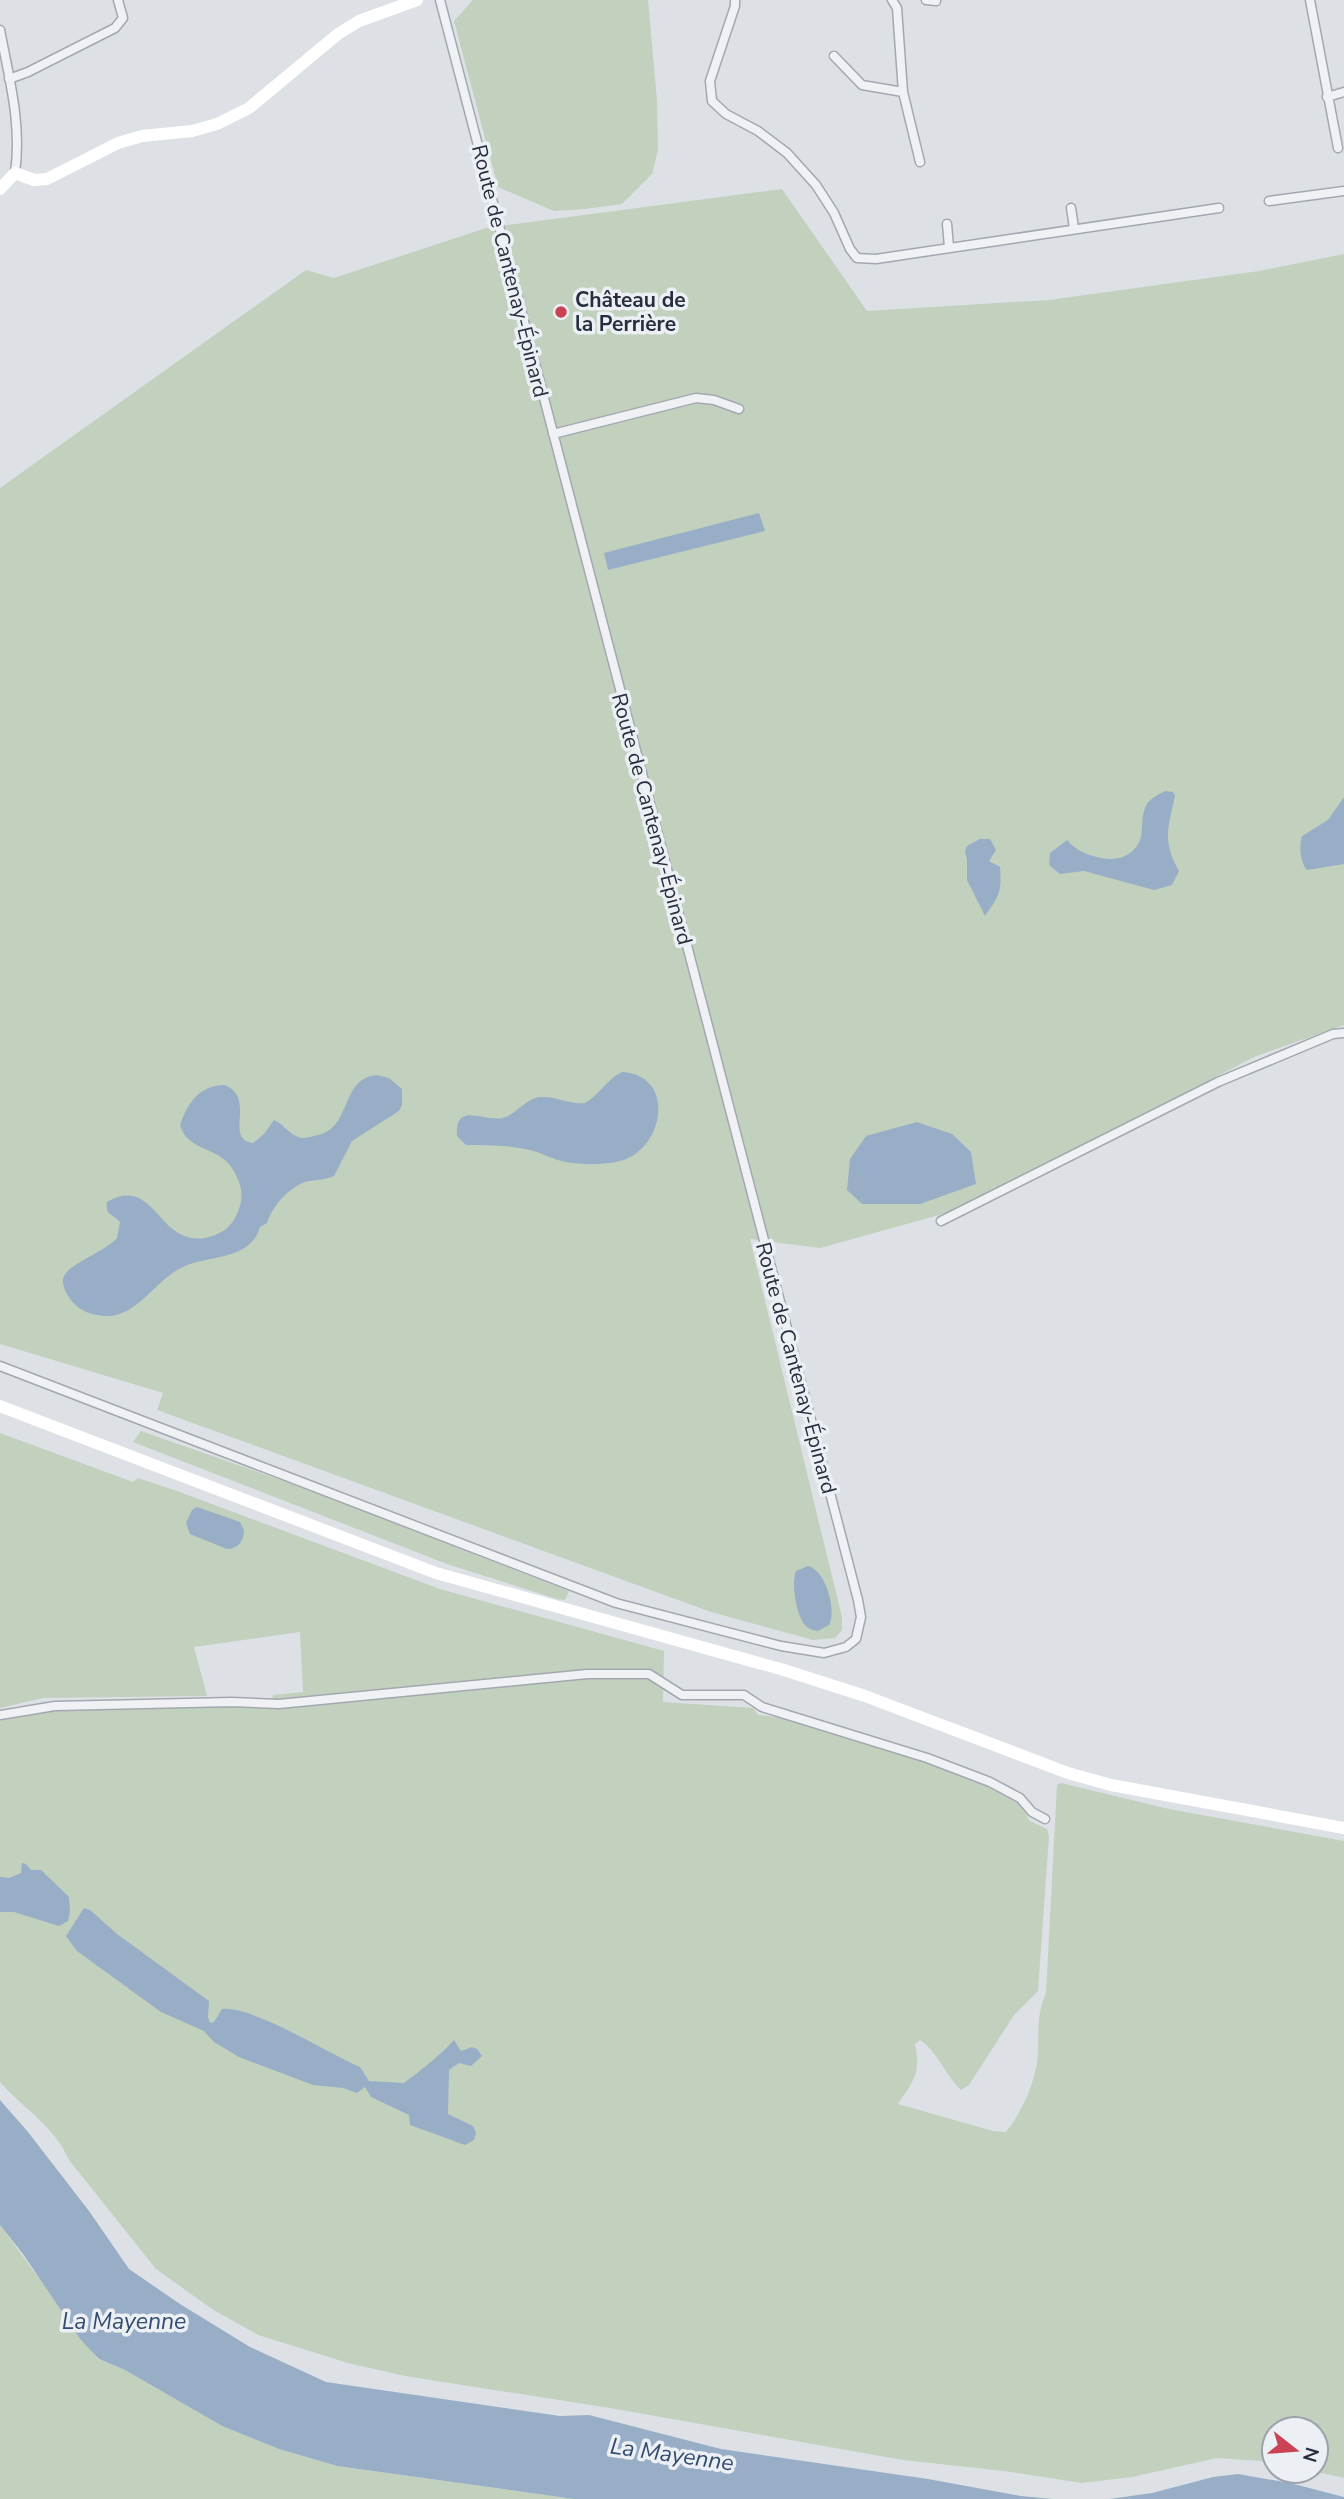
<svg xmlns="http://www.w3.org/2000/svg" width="1344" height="2499" font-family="'Nunito Sans',sans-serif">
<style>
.green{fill:#c2d0be}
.water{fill:#98aec6}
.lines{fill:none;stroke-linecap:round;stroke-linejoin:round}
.street-casing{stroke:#a3a8b0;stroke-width:11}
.street{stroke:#eff1f5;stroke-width:8}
.secondary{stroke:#fff;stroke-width:12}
.poi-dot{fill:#ca4355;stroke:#eceff4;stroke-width:2.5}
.labels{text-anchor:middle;stroke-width:7;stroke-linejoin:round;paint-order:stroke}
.street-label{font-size:21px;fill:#272e3d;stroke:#eceff4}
.poi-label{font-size:21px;font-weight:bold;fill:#272e3d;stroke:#eceff4;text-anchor:start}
.water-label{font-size:23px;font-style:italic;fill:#324c6f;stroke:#eceff4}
</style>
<rect width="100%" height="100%" fill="#dde1e6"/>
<path class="green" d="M473 0H648L657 100 658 150 652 174 622 204 585 209 554 211 498 187 454 21Z
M782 189 867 311 1049 300 1259 271 1344 254V1025L1254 1057 968 1207 820 1248 750 1239 842 1617V1630L835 1638 813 1640 711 1612 157 1410 163 1393 0 1344V488L306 270 334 278 486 228Z
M141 1431 315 1492 569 1591 565 1600 557 1599 447 1564 133 1442Z
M0 1433 133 1482 138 1478 177 1491 440 1589 664 1651 663 1702 753 1708 758 1715 787 1718 926 1761 980 1782 1018 1801 1030 1821 1047 1829 1049 1836 1038 1991 1014 2015 969 2085 961 2090C945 2075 938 2052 920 2040L915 2044C921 2074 914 2080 898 2104L993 2131 1006 2132C1021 2113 1033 2087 1037 2063 1040 2038 1035 2017 1046 1993L1057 1785 1061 1783 1169 1809 1344 1841V2478L1313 2471H1316V2429H1274V2462L1217 2458 1132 2477 1082 2483 1004 2471 903 2460 610 2408 405 2376 348 2363 258 2335 212 2309 156 2269 69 2160C55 2127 23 2108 0 2082V1720L75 1708 271 1706 273 1695 303 1692 300 1632 194 1647 207 1696 43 1698 0 1708Z
M0 2225 98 2359 125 2370 222 2426 279 2449 337 2466 574 2499H0Z"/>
<path class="water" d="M759 513 765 531 608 570 604 553Z
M1165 791 1173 792 1175 796C1168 828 1162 841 1179 871L1172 885 1154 890 1084 871 1060 874 1049 865 1050 853 1067 840C1076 851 1088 855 1101 858 1118 862 1136 855 1141 837 1143 825 1141 814 1147 804 1151 798 1159 794 1165 791Z
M1344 797V864L1307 870C1300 862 1299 847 1302 836L1328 820Z
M980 839H990L996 850 989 861 1000 867C1002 892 999 896 985 916L967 880V860L965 851 967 846Z
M622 1072C677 1075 664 1150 620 1161 604 1165 582 1165 566 1162 554 1160 542 1153 530 1150 509 1145 487 1145 466 1145L457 1136C455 1101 483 1122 502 1118 517 1115 525 1098 541 1097 556 1096 570 1105 585 1103 599 1095 607 1079 622 1072Z
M377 1075 389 1078 402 1089V1105L399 1111 352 1141 334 1176C324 1180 315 1180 305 1182 288 1188 272 1207 267 1223L260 1227C251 1261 208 1255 183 1267 152 1281 136 1323 97 1315 91 1314 82 1311 78 1307 70 1301 62 1289 63 1279 65 1265 105 1252 117 1238L120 1222C112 1213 105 1216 107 1202 157 1173 157 1250 209 1237 223 1233 231 1227 237 1214 242 1204 243 1193 239 1182 226 1142 190 1157 180 1125 188 1102 200 1085 225 1085 257 1099 223 1139 253 1143L264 1134 274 1120C284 1124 290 1136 302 1138 307 1138 313 1136 318 1135 352 1128 340 1078 377 1075Z
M917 1122 952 1134 971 1152 976 1184 920 1204H862L847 1190 850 1159 866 1136Z
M197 1507 240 1522 244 1530C244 1541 238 1549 227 1549L190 1534 186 1523 192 1510Z
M808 1566C826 1570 837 1611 829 1625L818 1631C813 1630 811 1630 807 1627 796 1618 791 1582 796 1571Z
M22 1863 26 1864 31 1870H41L69 1897 70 1911 68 1921 59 1926 14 1912H0V1877L9 1878 21 1873Z
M84 1908 90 1910 117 1934 209 2001 208 2017 210 2023 214 2022 222 2009C254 2006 327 2053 360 2067L369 2081 404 2083C421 2070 441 2055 454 2040L461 2051 472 2047 477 2049 482 2056 471 2066 459 2063 449 2070 448 2114 473 2126 476 2133 474 2140 465 2145 410 2125 409 2115 371 2097 365 2087 357 2093 343 2088 313 2085 239 2057 214 2042 204 2031 161 2012 77 1951 66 1936Z
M0 2100 28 2132 89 2211 129 2269 180 2304 250 2347 326 2382 560 2416 589 2415 721 2449 928 2479 1021 2496 1053 2499H574L337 2466 279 2449 222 2426 125 2370 99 2359 81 2340 23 2254 0 2225Z
M1238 2474 1290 2483 1344 2497V2499H1109L1152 2493 1213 2477Z"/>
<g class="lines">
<g class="street-casing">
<path id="street" d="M735 0V6L710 81 712 101 726 114 758 131 787 153 816 185 834 213 850 249 857 258 876 259 1219 208
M892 0 897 8 903 92 920 162
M926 0 936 1
M1310 0 1338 148
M0 30C9 78 22 124 15 173
M834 56 862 85 903 92
M9 79 28 72 115 28 123 18 118 0
M1327 97 1344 92
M1269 201 1344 191
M1071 208 1074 228
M947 224 949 247
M553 434 696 398 714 400 739 409
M941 1221 1218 1082 1333 1034 1344 1033
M0 1366 616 1603 781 1646 824 1653 846 1647 856 1639 861 1617 858 1600 440 0
M0 1715 55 1706 232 1702 279 1704 587 1674H649L682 1695H744L762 1707 927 1758 990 1782 1020 1798 1032 1812 1045 1819"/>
</g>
<use href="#street" class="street"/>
<path class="secondary" d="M0 189 15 173 34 180 47 179 118 143 142 136 192 131 217 124 249 108 338 34 359 21 417 0
M0 1406 436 1573 784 1670 865 1696 1068 1773 1111 1785 1344 1828"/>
</g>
<circle class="poi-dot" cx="561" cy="312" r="7"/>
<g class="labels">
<g class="street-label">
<text transform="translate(510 271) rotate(76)" y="7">Route de Cantenay-Épinard</text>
<text transform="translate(652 819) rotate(75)" y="7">Route de Cantenay-Épinard</text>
<text transform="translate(796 1368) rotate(75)" y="7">Route de Cantenay-Épinard</text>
</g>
<g class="poi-label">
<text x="575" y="307">Château de<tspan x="575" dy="24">la Perrière</tspan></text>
</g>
<g class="water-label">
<text x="124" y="2329">La Mayenne</text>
<text transform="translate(672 2454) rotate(8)" y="8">La Mayenne</text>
</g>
</g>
<g transform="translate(1295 2450) rotate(107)"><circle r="33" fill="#eceff4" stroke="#9da2ab" stroke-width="2"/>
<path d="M0-5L12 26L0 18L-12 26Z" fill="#ca4355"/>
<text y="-10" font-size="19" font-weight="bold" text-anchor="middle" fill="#272e3d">N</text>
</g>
</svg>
